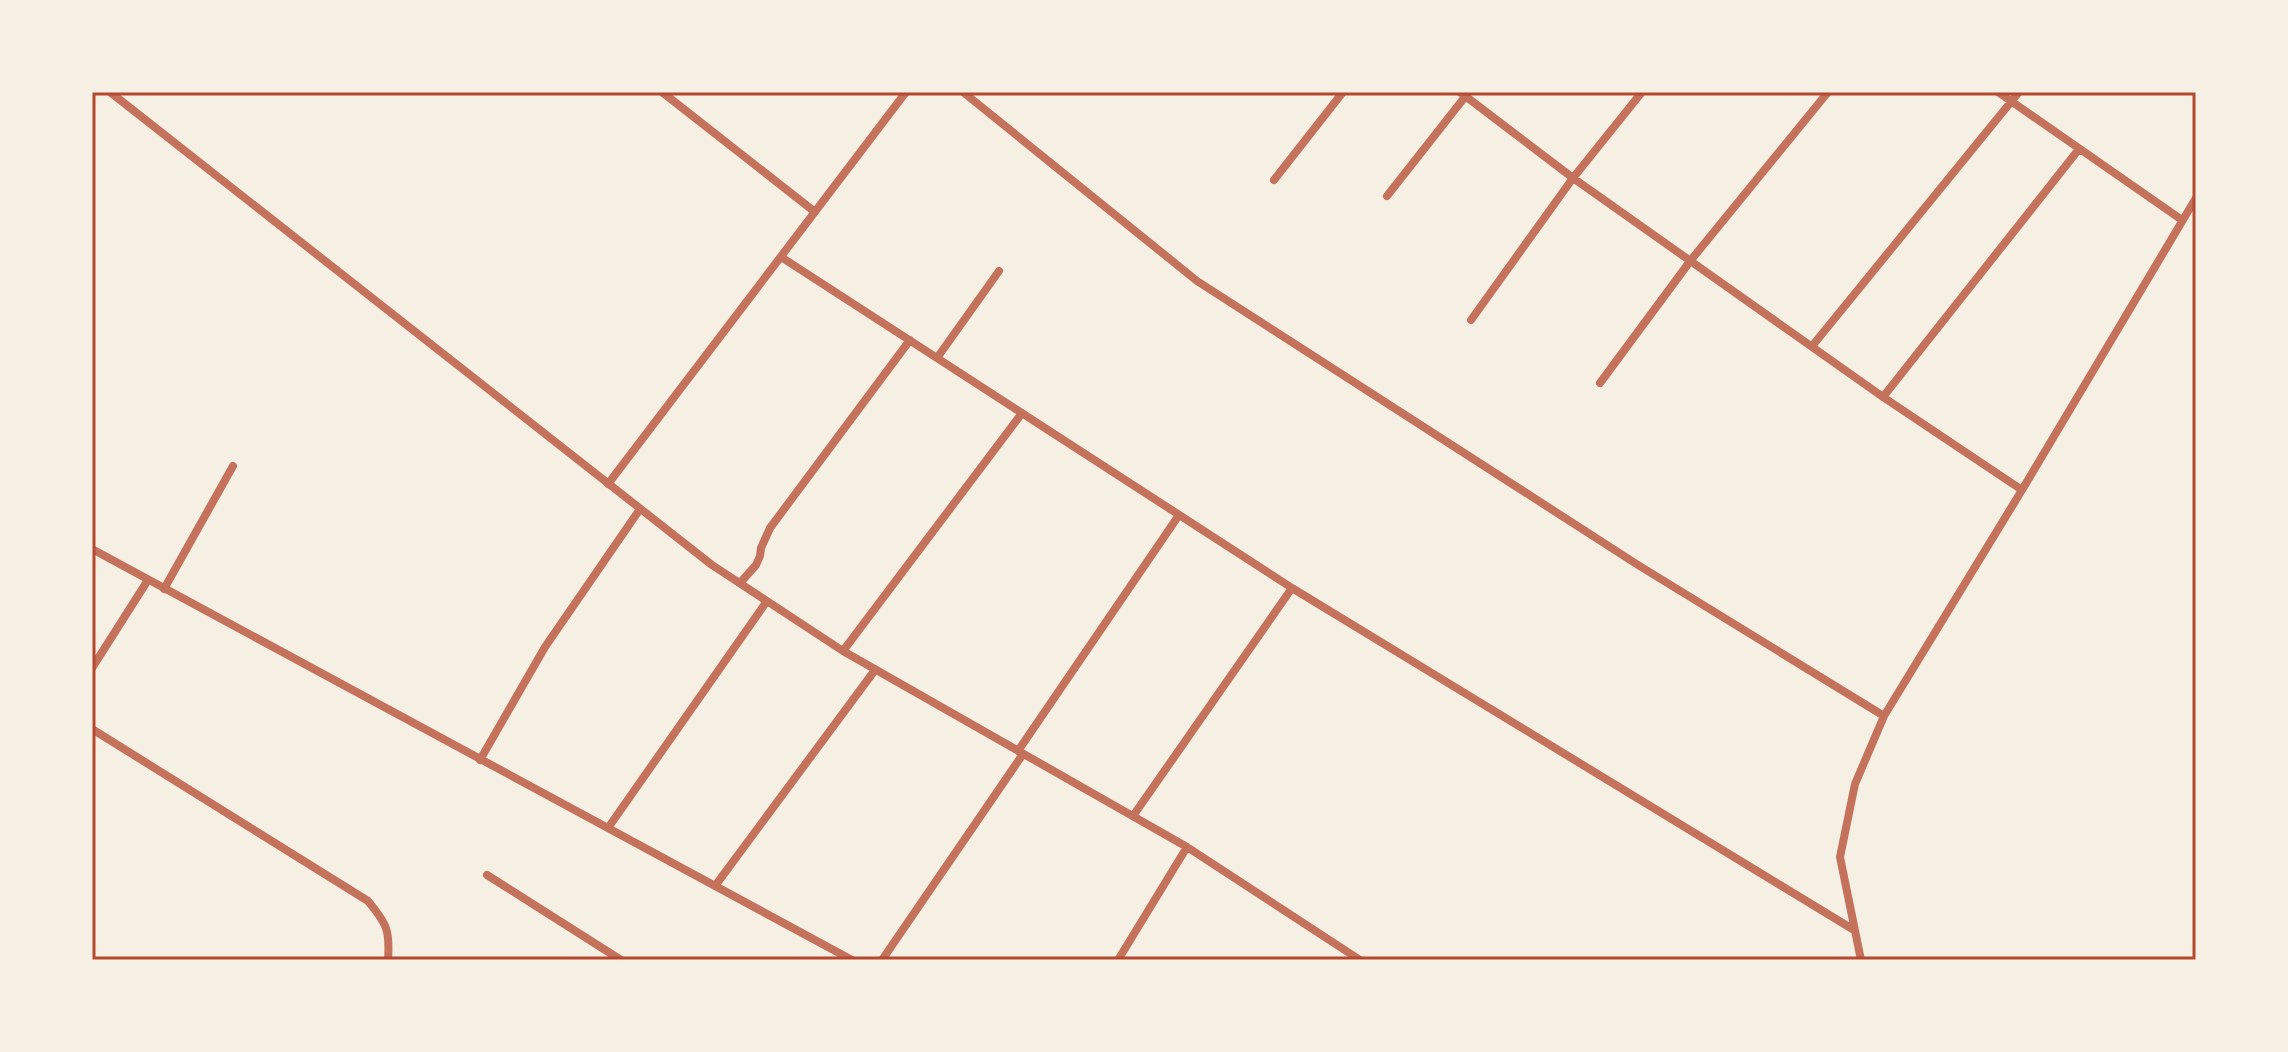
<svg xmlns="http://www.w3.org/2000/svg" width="2288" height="1052" font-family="'Open Sans',sans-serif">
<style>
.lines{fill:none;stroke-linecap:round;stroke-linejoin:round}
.minor{stroke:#c5725c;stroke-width:8}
.neatline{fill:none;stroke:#b5482f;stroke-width:3}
</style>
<rect width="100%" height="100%" fill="#f6efe4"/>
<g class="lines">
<path class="minor" d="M110 92 712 565 843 651 1187 847 1360 960
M662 92 815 212
M963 92 1197 281 1638 565 1884 716
M1460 92 1573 178 1883 397 2022 490
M1998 92 2182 220
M1274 180 1343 92
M1387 196 1468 93
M781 257 1292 588 1854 930
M1471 320 1573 178 1642 92
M1813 345 2019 92
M937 358 999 271
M1600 383 1691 260 1828 92
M1883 397 2079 149
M608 484 906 92
M92 549 852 960
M740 583 756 565 760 556 761 548 770 528 910 340
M164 589 233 466
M843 651 1022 413
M92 668 148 580
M92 729 368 901C387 924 390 930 388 960
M1018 751 1179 515
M480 760 545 647 640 509
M1133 816 1292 588
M608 828 767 601
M487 875 621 960
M715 886 875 670
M882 960 1023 754
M1118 960 1187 847
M1861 960 1840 857 1855 784 1884 716 2022 490 2196 198"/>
</g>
<rect width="2288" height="1052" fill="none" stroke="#f6efe4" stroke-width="188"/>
<rect x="94" y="94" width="2100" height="864" class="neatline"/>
</svg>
